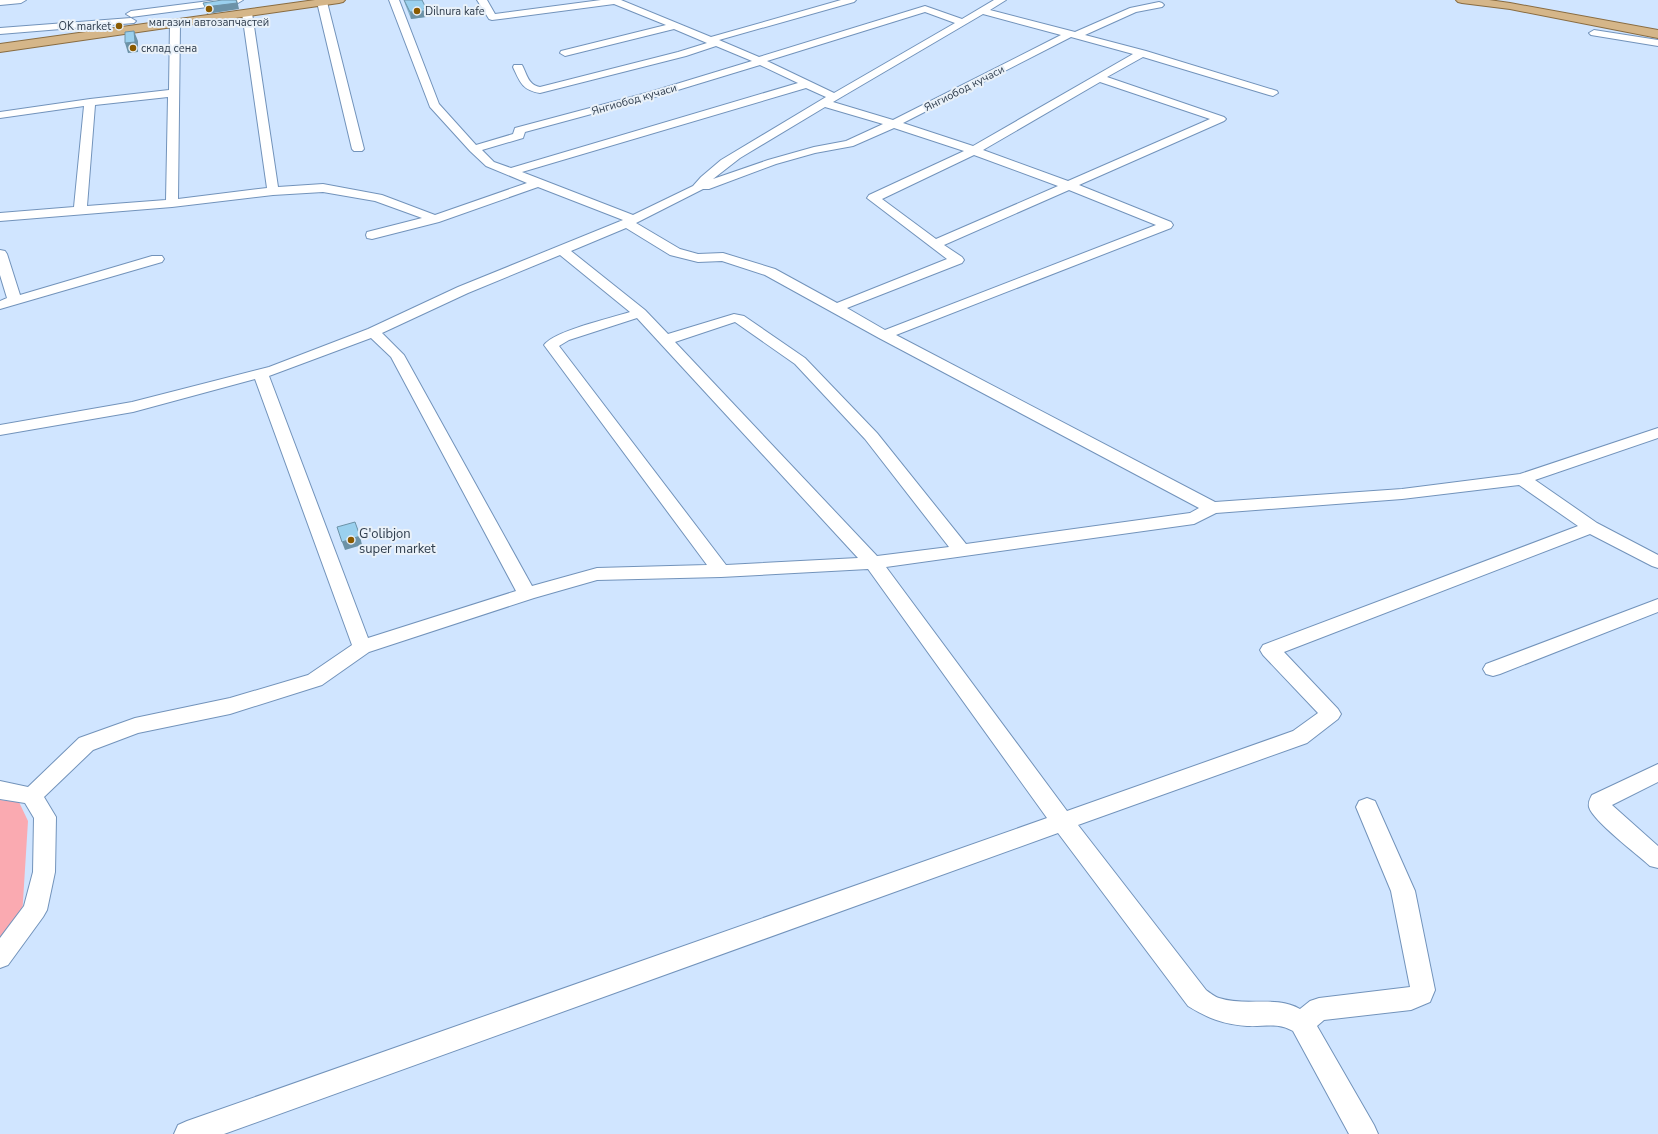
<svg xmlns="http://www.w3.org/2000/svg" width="1658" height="1134" font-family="'Nunito Sans',sans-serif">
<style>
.green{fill:#faaab1}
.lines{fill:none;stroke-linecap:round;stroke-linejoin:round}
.minor-casing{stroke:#7293bb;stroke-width:2}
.major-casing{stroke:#896c41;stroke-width:2}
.minor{fill:#fff;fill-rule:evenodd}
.major{fill:#d5b689;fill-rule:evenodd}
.wall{fill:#84b3cd}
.shaded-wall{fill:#6c92a7}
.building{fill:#9ad0ee;stroke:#6c92a7}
.poi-dot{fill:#8a5a00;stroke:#e9f1f9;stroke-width:1.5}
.labels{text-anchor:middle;stroke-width:4;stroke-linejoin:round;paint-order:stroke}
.far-poi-label{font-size:11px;fill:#2f3d4d;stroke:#e9f1f9;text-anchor:start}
.far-street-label{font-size:11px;fill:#2f3d4d;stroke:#e9f1f9}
.poi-label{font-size:13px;fill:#2f3d4d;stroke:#e9f1f9;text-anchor:start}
</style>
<rect width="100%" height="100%" fill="#d0e5ff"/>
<path class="green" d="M0 800 19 802 28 821 22 917 0 938Z"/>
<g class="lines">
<g class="minor-casing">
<path id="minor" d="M0 0H26L21 3 0 5Z
M217 0H243L238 3 131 17 126 14 131 11Z
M319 0H325L327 2 364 149 362 151H354L352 149 317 2Z
M389 0H399L439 104 476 145 513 134 515 128 650 92 752 61 716 46 686 56 540 93C522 90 520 82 513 67L514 65H522C527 74 528 85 540 87L678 52 707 43 674 29 565 56 560 53 561 51 666 25 614 4 492 20 489 19 477 0H487L495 14 601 0H621L711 37 841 0H856L854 2 719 40 759 57 925 6 962 19 994 0H1006L990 10 1075 32 1130 8 1159 2 1162 3 1164 5 1162 7 1136 12 1085 35 1146 51 1277 91 1278 93 1273 96 1269 95 1143 57 1107 77 1224 117 1226 119 1224 121 1079 185 1171 222 1173 225 1171 228 896 335 1215 502 1402 489 1520 474 1658 428V438L1535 480 1597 523 1658 555V568L1652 566 1590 534 1284 652 1338 709 1341 714 1338 719 1307 743 1078 825 1206 990C1210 993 1215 997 1219 998 1246 1007 1276 995 1300 1009L1310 1001 1319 998 1410 987 1391 891 1356 807 1359 801 1367 798 1375 801 1415 891 1435 990 1430 1002 1411 1010 1324 1020 1317 1026 1374 1125 1378 1134H1349L1293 1031C1277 1022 1265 1027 1247 1026 1223 1024 1209 1019 1188 1006L1058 833 224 1134H174L178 1125 187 1121 1047 818 868 569 721 577 597 580 534 598 369 652 322 685 230 714 138 733 93 750 44 797 56 817 55 872 47 910 43 917 8 965 0 968V938L24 906 33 872 34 818 25 803 0 799V781L28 787 79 738 135 718 230 698 308 675 352 645 255 379 133 412 0 435V425L132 402 269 367 368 329 458 287 623 220 538 187 439 222 372 239 367 238 366 235 367 232 422 218 375 201 323 192 273 195 172 207 0 221V213L74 207 84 106 0 118V112L90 99 169 90 170 23 172 21H178L180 23 178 199 267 188 242 13 247 10 252 13 278 187 323 184 382 195 435 215 527 183 486 166 470 151 430 107ZM925 12 955 23 834 93 767 61ZM983 14 1061 35 893 120 833 102ZM1071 37 1133 54 973 146 903 123ZM760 65 798 83 511 168 494 162 482 150 523 138 525 132 658 96ZM1100 82 1210 119 1068 181 983 150ZM806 88 826 97 721 160 701 177 693 186 633 215 522 172ZM168 97 166 200 87 206 95 105ZM825 107 883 124 846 141 814 147 768 160 713 179 740 158ZM894 128 964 151 869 195 867 198 947 259 837 303 775 269 723 253 698 254 680 249 636 223 703 189H709L776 164 815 153 853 146ZM974 155 1058 186 936 239 882 199ZM1069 190 1156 225 885 330 847 308 962 263 964 260 962 257 944 245ZM626 228 670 255 698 262 722 261 765 275 879 338 1199 508 1190 513 966 544 877 433 805 358 744 316 734 314 668 334 645 310 571 251ZM560 255 630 312C611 318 554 331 544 345L707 565 597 568 532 586 404 355 382 333 468 293ZM637 318 660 343 858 558 726 565 559 346 569 340ZM735 322 795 364 865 439 949 547 877 556 675 342ZM371 338 391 357 516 591 368 638 269 376ZM1519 485 1578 526 1263 645 1260 650 1263 655 1318 713 1293 731 1067 811 886 567 1194 524 1216 513 1402 499Z
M131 18 136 21 134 23 0 34V28Z
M1594 30 1658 40V46L1591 35 1589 33Z
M0 250 5 251 7 254 20 295 152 256H162L164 259 162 262 0 309V301L7 298 0 275Z
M1658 599V612L1500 674 1493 676 1486 674 1483 669 1486 664Z
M1658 764V782L1612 805 1658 846V868L1650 866C1638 855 1592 820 1589 807 1588 802 1590 799 1592 795Z"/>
</g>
<g class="major-casing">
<path id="major" d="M315 0H345L343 2 339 3 0 52V44Z
M1456 0H1489L1510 3 1658 30V38L1510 9 1462 3 1458 2Z"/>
</g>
<use href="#minor" class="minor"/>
<use href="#major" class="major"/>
</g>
<path class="wall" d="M404 0H422L427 14 426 15V17L411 19 405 4Z"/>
<path class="shaded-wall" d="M237 0 239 9 207 14 205 7Z
M424 8H426L427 14 426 15V17L411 19 410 12Z
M134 31 138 41V52L128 53 125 43Z
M360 536 362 545 345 550 342 542Z"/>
<path class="building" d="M222 0H236L237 3 205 7 203 3Z
M404 0H422L426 8H424L425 11 410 12Z
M134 31 135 42 125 43V32Z
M355 522 360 536 342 542 337 527Z"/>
<g class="poi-dot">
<circle cx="209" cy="9" r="4"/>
<circle cx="417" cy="11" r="4"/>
<circle cx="119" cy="26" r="4"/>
<circle cx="133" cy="48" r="4"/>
<circle cx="351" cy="540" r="4"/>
</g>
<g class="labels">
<g class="far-poi-label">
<text x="425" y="15">Dilnura kafe</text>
<text x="209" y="26" text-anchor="middle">магазин автозапчастей</text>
<text x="111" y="30" text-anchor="end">OK market</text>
<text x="141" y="52">склад сена</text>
</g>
<g class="far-street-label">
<text transform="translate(964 88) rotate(-27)" y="4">Янгиобод кучаси</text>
<text transform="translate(634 99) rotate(-16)" y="4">Янгиобод кучаси</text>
</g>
<g class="poi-label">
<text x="359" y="538">G'olibjon<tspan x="359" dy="15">super market</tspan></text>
</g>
</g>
</svg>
